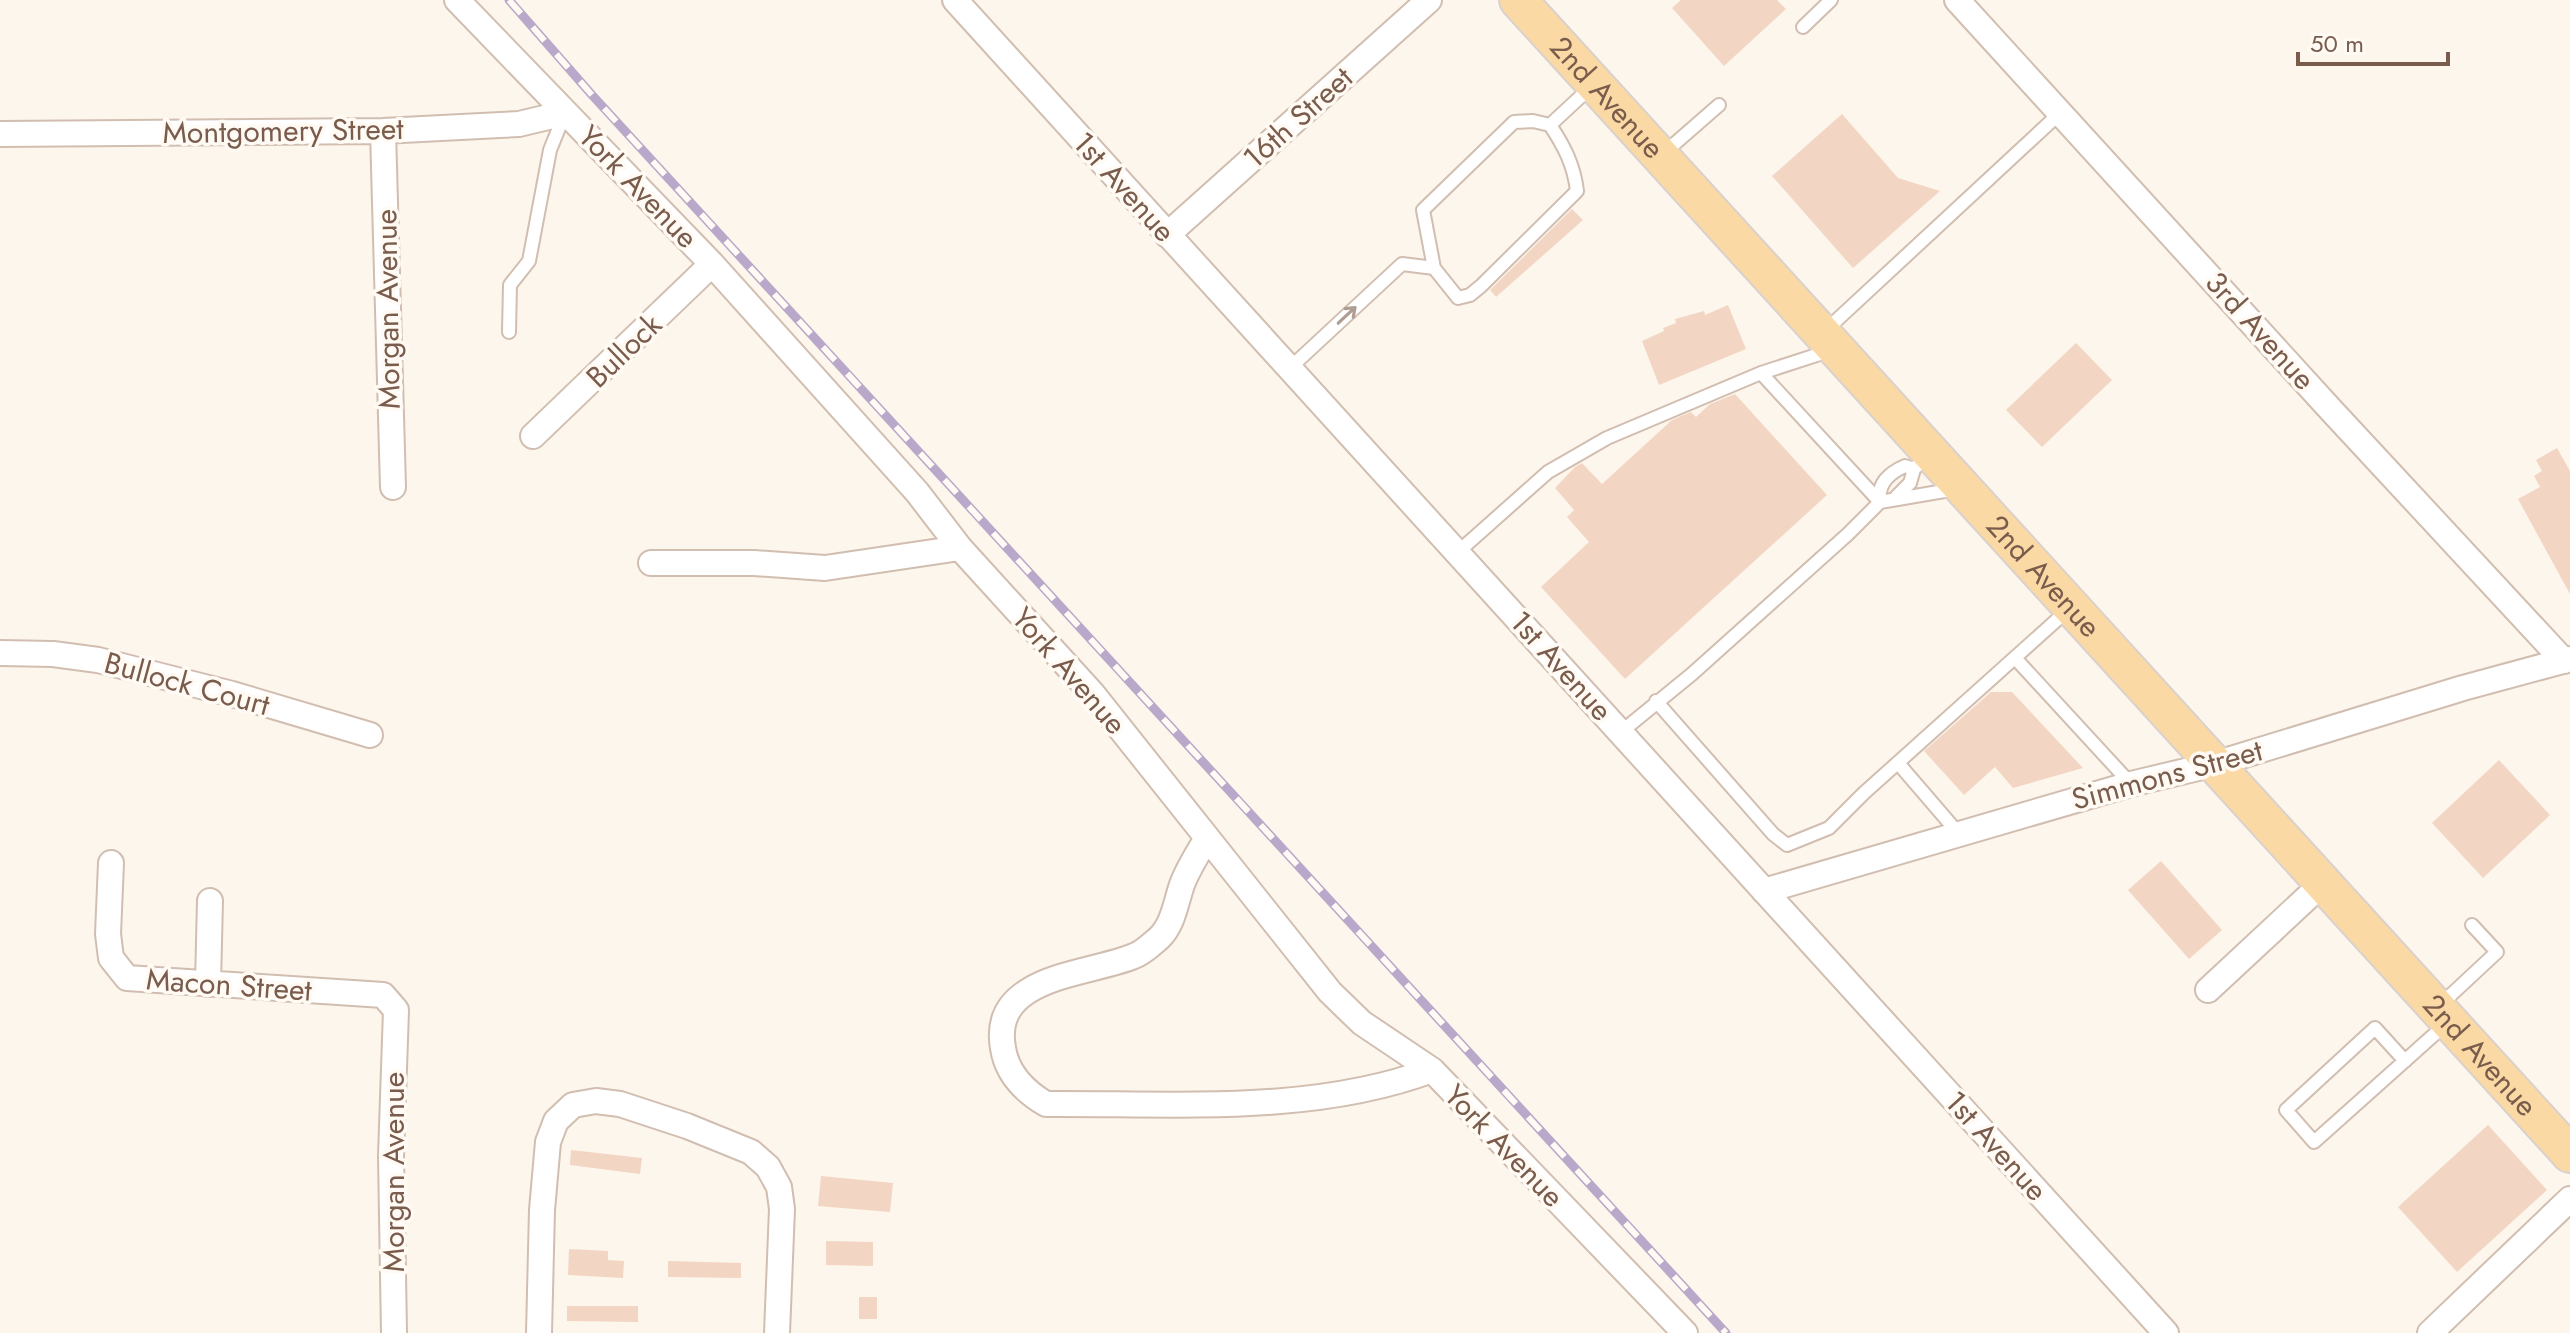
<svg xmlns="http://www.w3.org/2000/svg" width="2570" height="1333" font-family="Jost,sans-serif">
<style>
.building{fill:#f3d5c3}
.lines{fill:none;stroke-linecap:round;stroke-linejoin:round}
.lane-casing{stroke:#d1beb0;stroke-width:16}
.street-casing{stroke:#d1beb0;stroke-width:28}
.primary-casing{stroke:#dad1cd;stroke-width:40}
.lane{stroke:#fff;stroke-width:12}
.street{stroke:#fff;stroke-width:24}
.primary{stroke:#fbd9a5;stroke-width:36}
.rail-casing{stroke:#b9a8c9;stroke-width:9}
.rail{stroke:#fffaf3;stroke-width:6;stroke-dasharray:18;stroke-linecap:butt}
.oneway{stroke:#af9d94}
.labels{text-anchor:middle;stroke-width:7;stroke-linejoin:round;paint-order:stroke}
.street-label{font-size:30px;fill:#7a5c4d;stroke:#fffaf3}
</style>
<rect width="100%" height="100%" fill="#fdf6ec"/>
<path class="building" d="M1681 0H1777L1786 9 1724 66 1672 8Z
M1842 114 1898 178 1940 191 1853 268 1772 176Z
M1572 209 1583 220 1496 297 1490 290Z
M1728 305 1746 349 1659 385 1642 341 1664 331 1663 328 1676 323 1675 319 1704 311 1705 315Z
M2076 343 2112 380 2042 447 2006 410Z
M1735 394 1827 495 1625 679 1541 587 1589 542 1567 517 1574 510 1555 488 1575 467 1582 463 1602 484 1672 420 1691 412 1696 417 1710 404Z
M2557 448 2570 471V594L2518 499 2540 487 2534 476 2542 471 2536 460Z
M1991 692H2012L2083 768 2013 788 1995 767 1964 795 1924 751Z
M2499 760 2550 815 2483 878 2432 823Z
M2161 861 2222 930 2189 959 2128 890Z
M2488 1125 2547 1190 2457 1272 2398 1207Z
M571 1150 642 1158 640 1174 570 1165Z
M821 1176 893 1183 890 1212 818 1206Z
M826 1241 873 1242V1266L826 1265Z
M569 1249 608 1251V1260L624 1261 623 1278 568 1275Z
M668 1261 741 1263V1278L668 1277Z
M859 1297H877V1319H859Z
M567 1306H638V1322L567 1321Z"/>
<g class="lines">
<g class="lane-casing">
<path id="lane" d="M1803 27 1831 0
M1533 121 1550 125C1564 146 1574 165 1577 191L1481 286 1470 295 1458 298 1434 268 1423 210 1514 122Z
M1550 125 1592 86
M1664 153 1719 105
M1825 331 2060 113
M509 332 510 285 529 261 550 150 565 113
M1290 368 1402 264 1434 268
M1761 373 1880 502
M1896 497 1910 483 1914 469 1918 465
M1880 502C1877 484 1889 473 1905 466L1914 469
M1458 552 1548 472 1607 438 1761 373 1829 351
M2015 658 2131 784
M1656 701 1773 834 1787 845 1829 828 1864 793 2069 609
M1621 732 1692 674 1848 534 1880 502 1956 489
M1898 763 1959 834
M2439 1006 2497 952 2472 925
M2405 1061 2375 1028 2286 1110 2314 1142 2446 1024"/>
</g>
<g class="street-casing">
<path id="street" d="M457 0 712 264 917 492 960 548 1092 693 1330 992 1362 1023 1432 1070 1685 1333
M955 0 2166 1333
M1957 0 2331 410 2564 661
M383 131 393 487
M0 134 383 131 519 124 565 113
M1167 235 1429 0
M533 436 712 264
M651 563H754L825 568 960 548
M0 653 53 654 98 660 232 694 370 735
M1207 838C1198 853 1189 867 1183 882 1176 900 1174 924 1159 938 1152 944 1143 953 1134 956 1089 975 990 975 1003 1048 1007 1074 1024 1091 1046 1104 1172 1103 1312 1115 1432 1070
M111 863 108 934 111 958 127 978 383 995 396 1010 391 1156 394 1333
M1764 891 2131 784 2215 764 2463 688 2570 659
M208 984 210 901
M2208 990 2324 882
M539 1333 542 1210 548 1142 556 1121 573 1105 596 1101 620 1104 687 1126 751 1152 768 1167 779 1187 782 1209 777 1333
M2430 1333 2570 1199"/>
</g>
<g class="primary-casing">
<g id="primary">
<path id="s1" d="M1518 0 2570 1154"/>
</g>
</g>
<use href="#lane" class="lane"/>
<use href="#street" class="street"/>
<use href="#primary" class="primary"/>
<g class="rail-casing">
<path id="rail" d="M509 0 592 95 1726 1333"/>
</g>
<use href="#rail" class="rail"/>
</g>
<defs><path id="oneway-shaft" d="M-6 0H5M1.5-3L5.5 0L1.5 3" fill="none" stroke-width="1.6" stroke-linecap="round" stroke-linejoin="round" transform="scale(2)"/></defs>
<use class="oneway" href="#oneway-shaft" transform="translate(1347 315) rotate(-43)"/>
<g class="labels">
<g class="street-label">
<text dy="10" stroke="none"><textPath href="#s1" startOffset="132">2nd Avenue</textPath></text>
<text transform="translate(1298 118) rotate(-42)" y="10">16th Street</text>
<text transform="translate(283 131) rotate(-1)" y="10">Montgomery Street</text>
<text transform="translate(638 187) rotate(46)" y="10">York Avenue</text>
<text transform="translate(1124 187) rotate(48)" y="10">1st Avenue</text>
<text transform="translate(388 309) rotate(-91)" y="10">Morgan Avenue</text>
<text transform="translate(2260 331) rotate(48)" y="10">3rd Avenue</text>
<text transform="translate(624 351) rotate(-44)" y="10">Bullock</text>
<text dy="10" stroke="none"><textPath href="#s1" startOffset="780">2nd Avenue</textPath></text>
<text transform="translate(1561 666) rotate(48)" y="10">1st Avenue</text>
<text transform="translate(1069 671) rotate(49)" y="10">York Avenue</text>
<text transform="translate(187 684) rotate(15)" y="10">Bullock Court</text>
<text transform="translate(2167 775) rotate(-15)" y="10">Simmons Street</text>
<text transform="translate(229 985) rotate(4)" y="10">Macon Street</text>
<text dy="10" stroke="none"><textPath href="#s1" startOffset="1428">2nd Avenue</textPath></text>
<text transform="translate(1504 1146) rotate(46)" y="10">York Avenue</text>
<text transform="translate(1996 1146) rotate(48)" y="10">1st Avenue</text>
<text transform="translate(394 1172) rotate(-90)" y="10">Morgan Avenue</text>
</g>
</g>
<path d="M2298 52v12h150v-12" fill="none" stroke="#7a5c4d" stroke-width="4"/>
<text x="2310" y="52" font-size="24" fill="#7a5c4d" stroke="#fffaf3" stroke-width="6" paint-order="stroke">50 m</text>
</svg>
